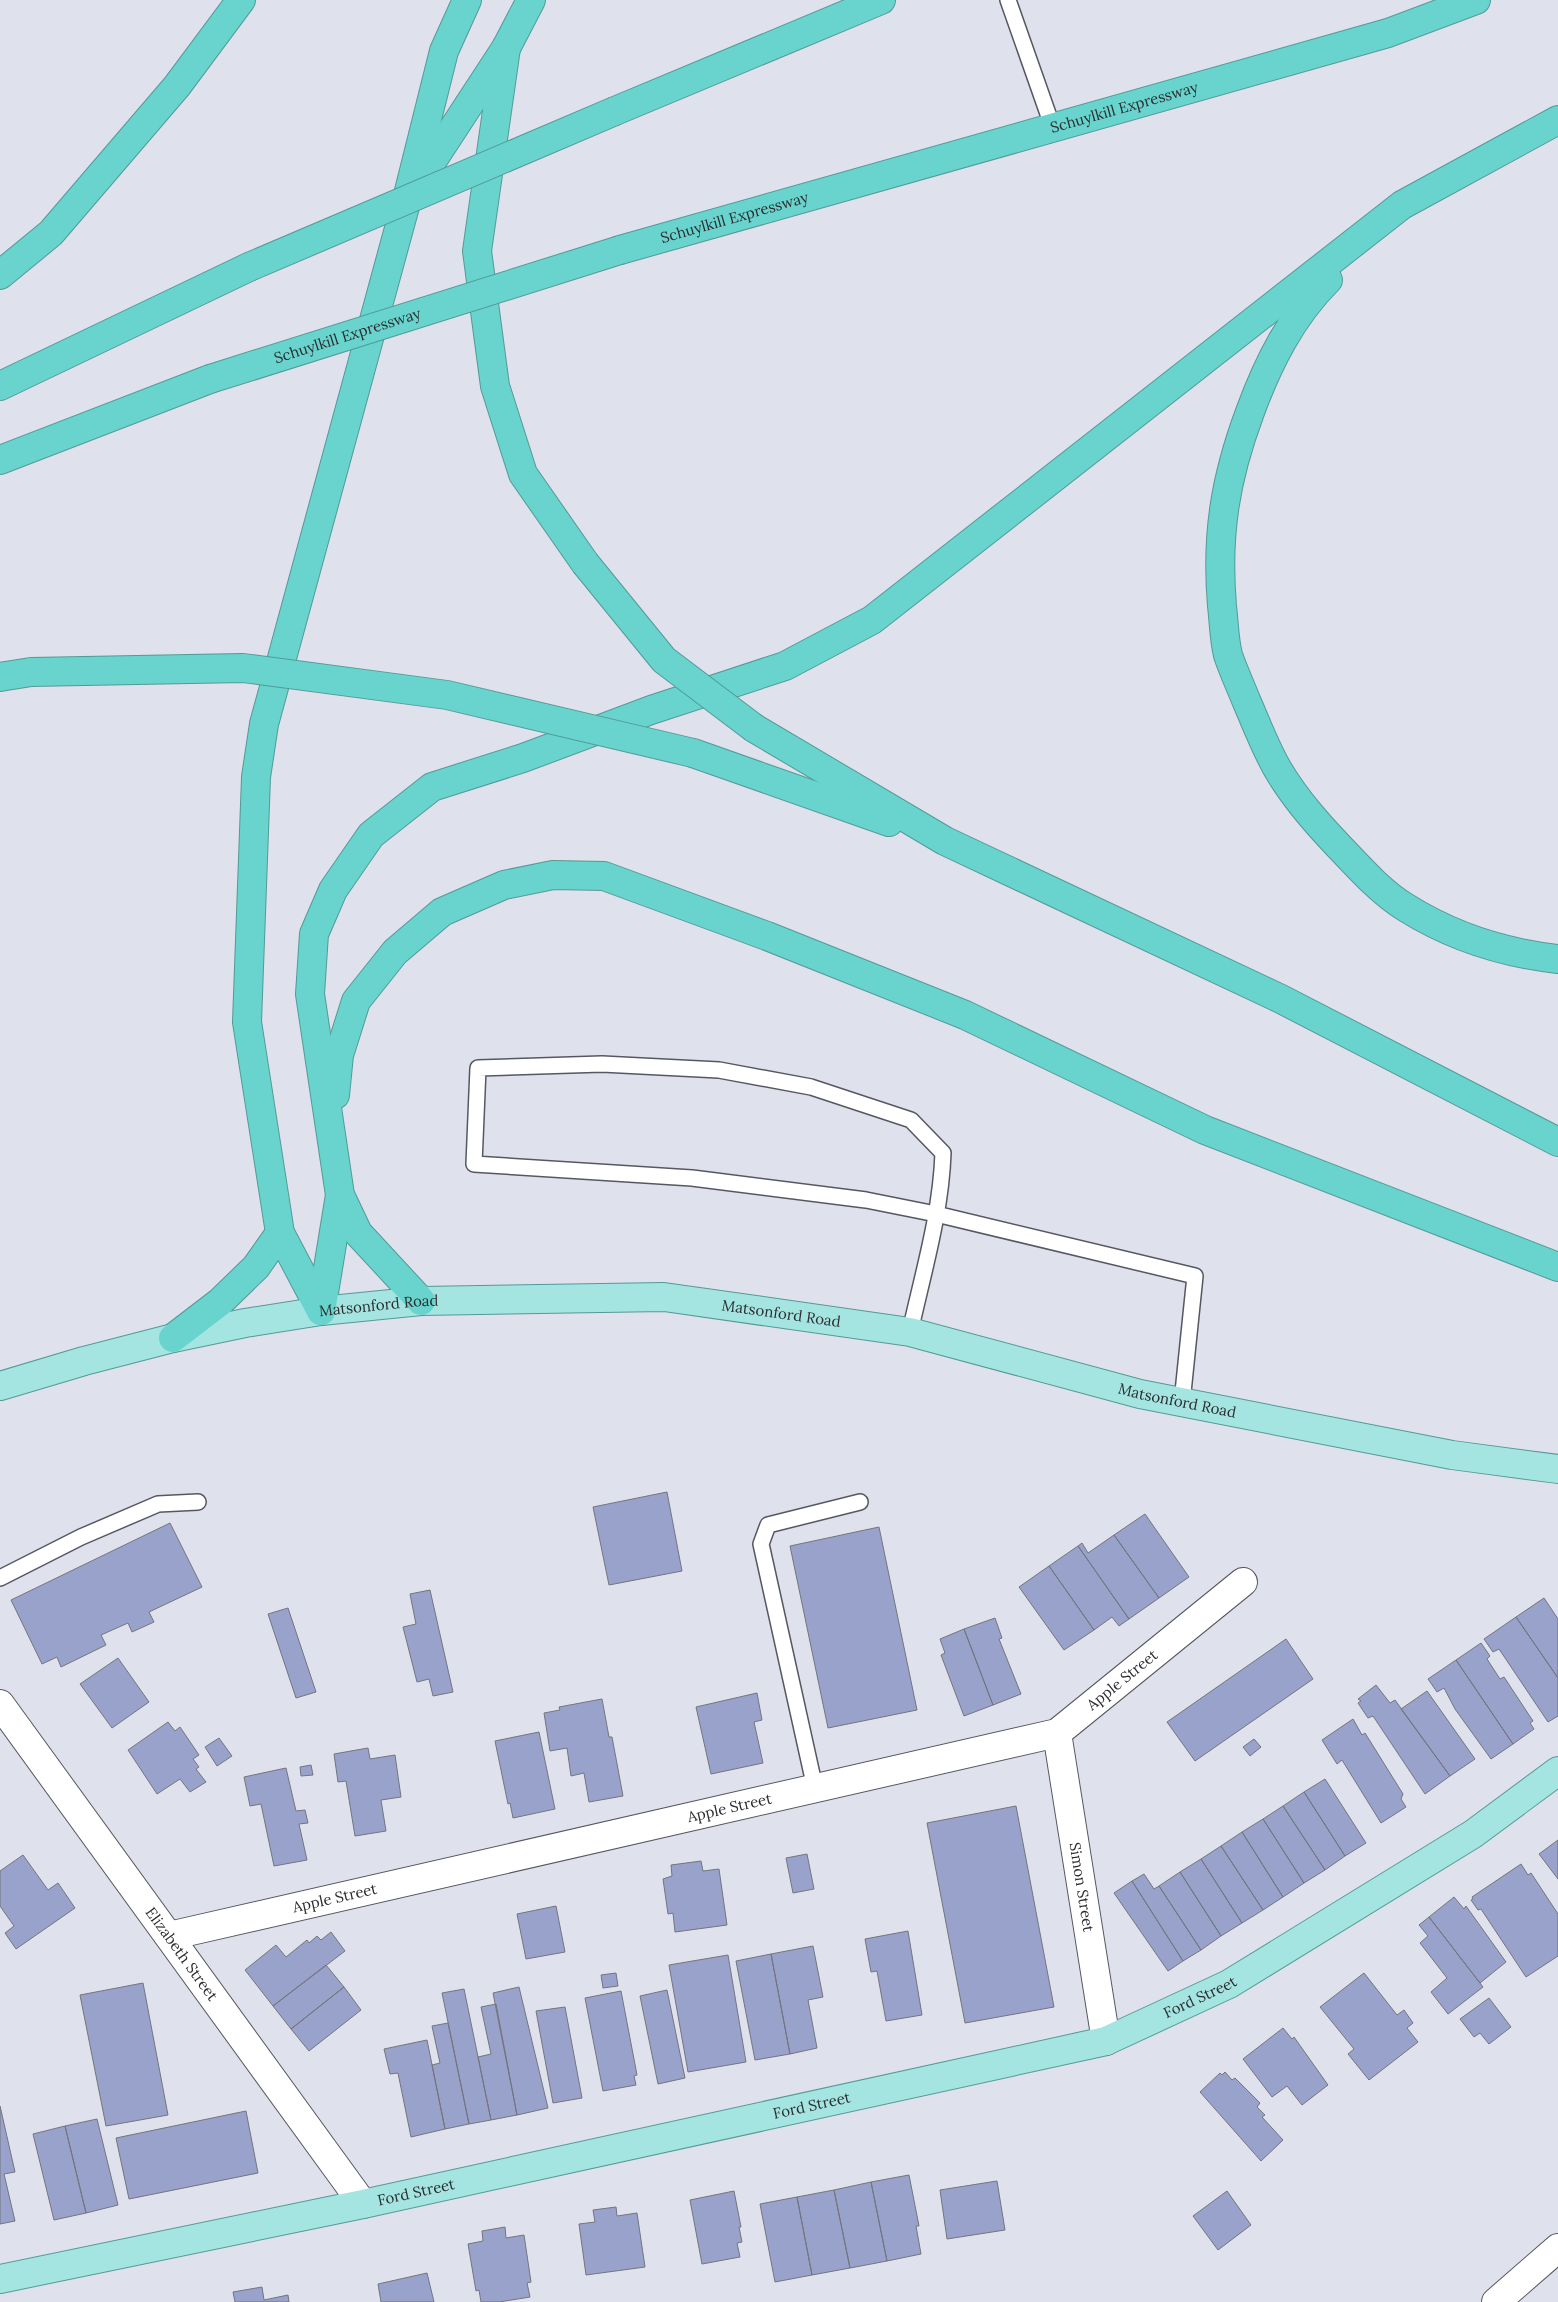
<svg xmlns="http://www.w3.org/2000/svg" width="1558" height="2302" font-family="Lora,serif">
<style>
.building{fill:#99a2cb;stroke:#73757e}
.lines{fill:none;stroke-linecap:round;stroke-linejoin:round}
.lane-casing{stroke:#565861;stroke-width:18}
.street-casing{stroke:#565861;stroke-width:30}
.primary-casing{stroke:#539a96;stroke-width:30}
.highway-casing{stroke:#539a96;stroke-width:30}
.lane{stroke:#fff;stroke-width:15}
.street{stroke:#fff;stroke-width:28}
.primary{stroke:#a4e5e1;stroke-width:28}
.highway{stroke:#68d4cd;stroke-width:28}
.highway-bridge-casing{stroke:#539a96;stroke-width:30;stroke-linecap:butt}
.highway-bridge{stroke:#68d4cd;stroke-width:28}
.labels{text-anchor:middle;stroke-width:4;stroke-linejoin:round;paint-order:stroke}
.street-label{font-size:15px;fill:#2c2d31;stroke:#dfe1ec}
</style>
<rect width="100%" height="100%" fill="#dfe1ec"/>
<path class="building" d="M667 1492 682 1571 609 1585 593 1507Z
M1145 1514 1189 1577 1159 1598 1114 1535Z
M170 1523 202 1587 149 1612 154 1622 132 1632 128 1623 101 1635 106 1645 61 1667 57 1657 42 1664 11 1600Z
M879 1527 917 1710 828 1728 790 1546Z
M1114 1535 1159 1598 1129 1619 1078 1546 1082 1543 1088 1553Z
M1078 1546 1129 1619 1119 1626 1112 1617 1094 1630 1049 1566Z
M1049 1566 1094 1630 1064 1650 1019 1587Z
M430 1590 453 1692 433 1696 429 1679 417 1682 403 1627 416 1624 410 1594Z
M1544 1598 1558 1619V1678L1516 1617Z
M288 1608 316 1692 296 1698 268 1614Z
M1516 1617 1558 1678V1716L1548 1722 1499 1649 1493 1652 1484 1639Z
M995 1618 1002 1638 999 1639 1021 1694 993 1705 964 1629Z
M964 1629 993 1705 964 1716 941 1655 945 1653 940 1639Z
M1286 1639 1313 1679 1195 1761 1167 1722Z
M1481 1643 1490 1656 1487 1659 1500 1679 1504 1677 1533 1721 1530 1723 1534 1729 1513 1744 1456 1660Z
M118 1658 149 1702 112 1728 80 1684Z
M1456 1660 1513 1744 1491 1759 1455 1709 1444 1688 1437 1692 1428 1679Z
M1376 1685 1390 1703 1395 1700 1450 1776 1425 1794 1373 1716 1368 1718 1358 1703 1361 1701 1358 1699Z
M1427 1691 1475 1759 1450 1776 1401 1709Z
M757 1693 762 1720 754 1722 763 1763 711 1774 696 1707Z
M602 1699 609 1737H612L623 1796 589 1802 584 1773 571 1776 567 1748 550 1751 544 1713 560 1710 559 1707Z
M1353 1719 1362 1735 1365 1733 1403 1794 1401 1799 1406 1807 1381 1823 1342 1760 1337 1764 1322 1740Z
M168 1722 175 1731 180 1727 199 1755 193 1759 199 1767 196 1769 206 1782 190 1792 180 1779 157 1794 128 1750Z
M539 1732 555 1809 513 1818 510 1803 508 1804 495 1741Z
M219 1738 232 1756 217 1766 205 1747Z
M1254 1739 1261 1747 1250 1756 1243 1747Z
M368 1748 370 1759 395 1755 401 1797 381 1800 386 1831 355 1836 346 1781 338 1782 334 1754Z
M311 1765 313 1775 301 1776 300 1767Z
M286 1768 296 1811 305 1810 308 1823 299 1824 307 1860 274 1866 261 1804 250 1806 244 1777Z
M1325 1779 1366 1843 1345 1856 1304 1792Z
M1304 1792 1345 1856 1325 1870 1283 1806Z
M1016 1806 1054 2007 965 2023 927 1823Z
M1283 1806 1325 1870 1304 1883 1263 1819Z
M1263 1819 1304 1883 1283 1897 1242 1832Z
M1242 1832 1283 1897 1263 1910 1221 1846Z
M1558 1840V1879L1539 1854Z
M1221 1846 1263 1910 1242 1923 1201 1859Z
M807 1854 814 1889 793 1893 786 1858Z
M23 1855 48 1890 58 1883 75 1908 16 1949 5 1933 14 1926 0 1906V1871Z
M1201 1859 1242 1923 1221 1936 1180 1872Z
M701 1861 703 1871 719 1869 727 1925 675 1932 673 1913 668 1914 663 1879 672 1876 671 1865Z
M1521 1864 1528 1875 1531 1873 1558 1914V1956L1526 1977 1481 1909 1478 1910 1471 1900 1473 1899 1472 1897Z
M1180 1872 1221 1936 1201 1950 1159 1886Z
M1144 1874 1154 1889 1159 1886 1201 1950 1183 1961 1132 1881Z
M1132 1881 1183 1961 1168 1971 1114 1893Z
M1454 1897 1464 1909 1466 1906 1506 1962 1480 1983 1429 1917Z
M556 1906 565 1952 526 1959 517 1914Z
M1429 1917 1483 1987 1448 2014 1431 1992 1447 1978 1420 1943 1428 1936 1419 1925Z
M908 1931 922 2015 886 2021 877 1971 871 1972 865 1939Z
M331 1932 345 1951 273 2006 245 1970 276 1945 286 1957 307 1940 309 1943 317 1936 321 1940Z
M813 1946 823 1997 808 2000 817 2048 790 2054 771 1954Z
M771 1954 790 2054 755 2060 736 1961Z
M728 1955 746 2062 688 2072 669 1965Z
M326 1965 344 1987 291 2029 273 2006Z
M616 1973 618 1986 603 1988 601 1975Z
M1364 1973 1397 2015 1404 2010 1413 2023 1407 2028 1418 2042 1369 2080 1348 2054 1354 2049 1320 2007Z
M143 1983 168 2115 106 2126 80 1995Z
M344 1987 361 2010 309 2051 291 2029Z
M519 1987 548 2108 517 2115 493 1993Z
M464 1989 491 2120 469 2124 442 1993Z
M667 1990 685 2078 658 2084 640 1996Z
M621 1991 637 2075 634 2076 636 2085 603 2091 585 1998Z
M1489 1998 1511 2027 1489 2044 1480 2033 1474 2037 1460 2019Z
M496 2004 517 2115 491 2120 478 2057 491 2054 481 2007Z
M565 2007 582 2098 553 2103 536 2011Z
M448 2023 469 2124 445 2129 432 2065 440 2063 432 2026Z
M1283 2028 1292 2039 1294 2037 1328 2085 1302 2105 1287 2086 1272 2097 1243 2059Z
M427 2040 445 2129 411 2137 398 2073 390 2074 384 2049Z
M1225 2072 1232 2080 1235 2078 1260 2103 1257 2107 1265 2115 1262 2117 1283 2140 1261 2161 1200 2092 1220 2073 1222 2075Z
M0 2106 15 2172 4 2174 15 2221 0 2224Z
M246 2111 258 2173 129 2199 116 2138Z
M97 2119 118 2205 86 2213 65 2126Z
M65 2126 86 2213 54 2220 33 2134Z
M909 2175 919 2226H916L921 2254 887 2261 871 2182Z
M997 2181 1005 2230 947 2239 940 2190Z
M871 2182 887 2261 850 2268 834 2190Z
M834 2190 850 2268 812 2275 797 2197Z
M734 2191 741 2227H739L742 2242 737 2243 740 2257 702 2264 690 2200Z
M1227 2191 1251 2225 1218 2250 1193 2216Z
M797 2197 812 2275 775 2282 760 2204Z
M616 2207 617 2216 637 2213 645 2267 586 2275 579 2224 595 2222 593 2210Z
M505 2227 506 2238 524 2235 531 2282 527 2283 530 2297 499 2302H481L479 2290 476 2291 468 2244 483 2241 482 2231Z
M427 2273 434 2302H381L378 2284Z
M262 2287 264 2300 288 2295 289 2302H235L233 2292Z"/>
<g class="lines">
<g class="lane-casing">
<path id="lane" d="M1008 0 1053 128
M910 1332C923 1273 941 1213 943 1153L911 1120 811 1087 719 1070 602 1064 478 1068 474 1164 692 1178 866 1200 936 1214 1195 1276 1182 1402
M0 1578 81 1537 158 1504 198 1502
M815 1788 761 1544 768 1525 860 1502"/>
</g>
<g class="street-casing">
<g id="street">
<path id="s1" d="M0 1704 363 2204"/>
<path id="s2" d="M1057 1733 1106 2041"/>
<path id="s3" d="M169 1936 1057 1733 1243 1582"/>
<path d="M1496 2302 1558 2248"/>
</g>
</g>
<g class="primary-casing">
<g id="primary">
<path id="s4" d="M0 1386 84 1361 173 1338 245 1323 321 1311 421 1301 664 1297 910 1332 1140 1394 1452 1455 1558 1469"/>
<path id="s5" d="M0 2279 363 2204 1106 2041 1229 1984 1473 1834 1558 1771"/>
</g>
</g>
<g class="highway-casing">
<g id="highway">
<path d="M506 48 477 251 495 386 523 474 585 563"/>
<path d="M615 111 881 0"/>
<path d="M419 181 506 48 531 0"/>
<path id="s6" d="M620 250 1388 33 1476 0"/>
<path d="M0 275 51 233 177 86 241 0"/>
<path d="M1328 280C1291 317 1268 363 1250 412 1225 479 1216 535 1222 606 1224 622 1224 639 1228 655 1233 670 1240 685 1246 700 1256 723 1265 747 1277 768 1296 801 1323 830 1349 857 1366 875 1384 894 1405 907 1451 936 1504 953 1558 959"/>
<path d="M0 386 249 267"/>
<path d="M0 460 210 379"/>
<path d="M0 677 31 672"/>
<path d="M754 728 945 841 1281 999 1558 1142"/>
<path d="M693 753 889 822"/>
<path d="M335 1095 339 1055 356 1001 395 952 442 912 504 885 553 875 604 876 767 936 965 1015 1205 1130 1558 1267"/>
<path d="M421 1301 358 1233 340 1195 310 994 314 934 333 890 371 835 432 787 523 758 651 710 785 666 872 620 1402 205 1558 120"/>
<path d="M321 1311 280 1233 247 1022 256 777 264 724 407 199 444 51 467 0"/>
<path d="M321 1311 340 1195"/>
<path d="M173 1338 220 1302 256 1267 280 1233"/>
</g>
</g>
<use href="#lane" class="lane"/>
<use href="#street" class="street"/>
<use href="#primary" class="primary"/>
<use href="#highway" class="highway"/>
<g class="highway-bridge-casing">
<g id="highway-bridge">
<path d="M249 267 615 111"/>
<path id="s7" d="M210 379 620 250"/>
<path d="M585 563 664 660 754 728"/>
<path d="M31 672 243 668 447 695 693 753"/>
</g>
</g>
<use href="#highway-bridge" class="highway-bridge"/>
</g>
<g class="labels">
<g class="street-label">
<text dy="5" stroke="none"><textPath href="#s6" startOffset="524">Schuylkill Expressway</textPath></text>
<text dy="5" stroke="none"><textPath href="#s6" startOffset="119">Schuylkill Expressway</textPath></text>
<text dy="5" stroke="none"><textPath href="#s7" startOffset="144">Schuylkill Expressway</textPath></text>
<text dy="5" stroke="none"><textPath href="#s4" startOffset="388">Matsonford Road</textPath></text>
<text dy="5" stroke="none"><textPath href="#s4" startOffset="792">Matsonford Road</textPath></text>
<text dy="5" stroke="none"><textPath href="#s4" startOffset="1198">Matsonford Road</textPath></text>
<text dy="5" stroke="none"><textPath href="#s3" startOffset="995">Apple Street</textPath></text>
<text dy="5" stroke="none"><textPath href="#s3" startOffset="575">Apple Street</textPath></text>
<text dy="5" stroke="none"><textPath href="#s2" startOffset="156">Simon Street</textPath></text>
<text dy="5" stroke="none"><textPath href="#s3" startOffset="170">Apple Street</textPath></text>
<text dy="5" stroke="none"><textPath href="#s1" startOffset="309">Elizabeth Street</textPath></text>
<text dy="5" stroke="none"><textPath href="#s5" startOffset="1235">Ford Street</textPath></text>
<text dy="5" stroke="none"><textPath href="#s5" startOffset="830">Ford Street</textPath></text>
<text dy="5" stroke="none"><textPath href="#s5" startOffset="425">Ford Street</textPath></text>
</g>
</g>
</svg>
